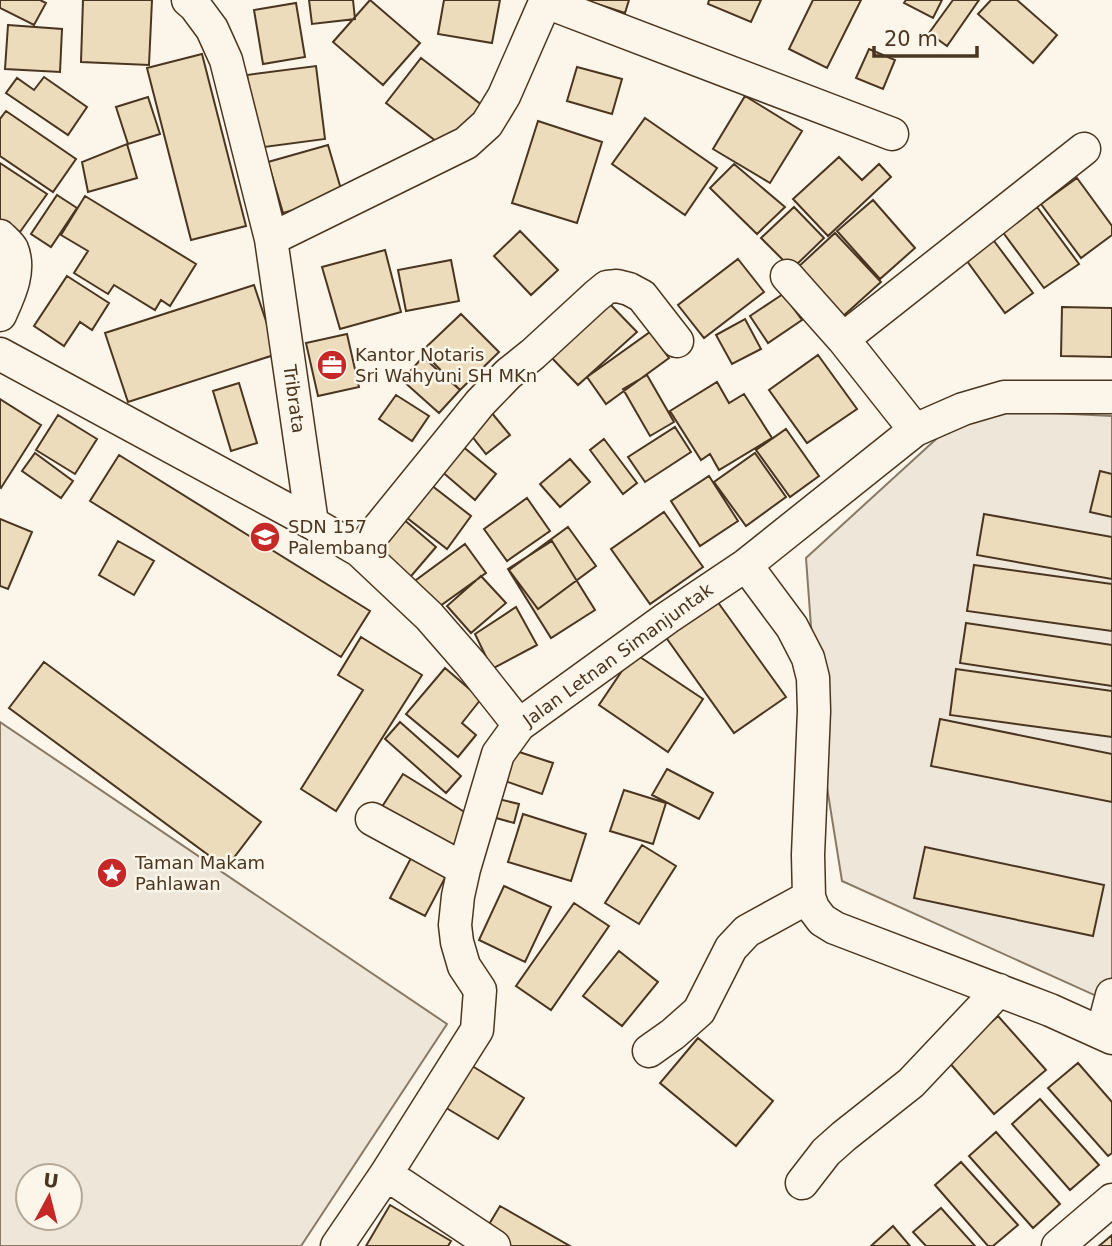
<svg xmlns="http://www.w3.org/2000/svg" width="1112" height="1246" font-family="'DejaVu Sans',sans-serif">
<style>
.green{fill:#ede6d9;stroke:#887966;stroke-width:2;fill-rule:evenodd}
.building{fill:#ecdcbc;stroke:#4a3520;stroke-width:2}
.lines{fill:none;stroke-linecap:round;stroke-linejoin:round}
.minor-casing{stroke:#4a3520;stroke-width:35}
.minor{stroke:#fbf6e9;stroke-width:32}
.labels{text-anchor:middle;stroke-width:5;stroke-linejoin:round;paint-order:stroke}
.poi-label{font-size:18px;fill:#4a3520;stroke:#fbf6e9;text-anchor:start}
.street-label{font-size:18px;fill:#4a3520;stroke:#fbf6e9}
</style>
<rect width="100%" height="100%" fill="#fbf6e9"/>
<path class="green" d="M969 409 1112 416V1003L842 881 819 737 806 558Z
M0 722 447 1024 301 1246H0ZM70 1176V1218H28V1176Z"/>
<path class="building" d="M0 0H40L46 3 34 25 0 8Z
M83 0H152L149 65 81 62Z
M309 0H353L355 19 312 24Z
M370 0 420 43 383 85 333 42Z
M444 0H500L492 43 438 34Z
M585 0H629L625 13Z
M709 0H761L751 22 708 4Z
M813 0H861L827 68 789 49Z
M906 0H942L933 18 904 3Z
M953 0H979L947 46 929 33Z
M991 0H1017L1057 35 1033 63 978 14Z
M296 3 305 57 263 64 254 10Z
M8 25 62 29 60 72 5 69Z
M869 49 895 60 883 89 856 78Z
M202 54 246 226 191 240 147 68Z
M421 58 483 106 449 151 386 103Z
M316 66 325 139 257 148 247 75Z
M577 67 622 79 612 114 567 101Z
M44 77 87 107 68 135 6 93 17 78 34 90Z
M745 96 802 131 770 183 713 149Z
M148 97 160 134 128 144 116 107Z
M6 111 76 159 53 192 0 156V119Z
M645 118 717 168 685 215 612 164Z
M538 121 602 142 577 223 512 203Z
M127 144 137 178 88 192 82 162Z
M328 145 343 196 283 213 268 162Z
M839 157 862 180 879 164 891 177 828 236 793 199Z
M0 163 47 194 20 232 0 219Z
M734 164 785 207 757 234 710 188Z
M1077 178 1112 226V235L1081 258 1041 204Z
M57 195 77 208 51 247 31 234Z
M85 196 196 264 170 306 161 300 155 310 114 285 108 294 74 273 88 251 61 235Z
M873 200 915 248 880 279 837 231Z
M794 207 824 238 792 269 761 238Z
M1037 207 1079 264 1044 288 1002 231Z
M520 231 558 270 531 295 494 256Z
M835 233 881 282 841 318 796 269Z
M991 237 1033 293 1005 313 964 257Z
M385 250 401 312 340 329 322 267Z
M738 259 764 292 704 338 678 305Z
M451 260 459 301 406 311 398 270Z
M67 276 109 303 92 330 80 322 64 346 34 326Z
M254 285 277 354 128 402 105 333Z
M783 294 802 320 768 343 750 316Z
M606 300 637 332 578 385 548 354Z
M1062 307 1112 308V357L1061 356Z
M461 314 499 352 460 390 422 351Z
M745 319 761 349 732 364 716 335Z
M650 332 669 358 606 404 587 377Z
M347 334 359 387 318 396 306 343Z
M818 355 857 409 807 443 769 390Z
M423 357 460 390 439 413 402 380Z
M647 375 674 422 650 436 623 389Z
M717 382 729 403 744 394 772 438 719 470 710 454 701 460 670 411Z
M239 383 257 443 231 451 213 391Z
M396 395 429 416 412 441 379 419Z
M0 399 41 425 1 488 0 487Z
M491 412 510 435 486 454 467 430Z
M58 415 97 439 75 474 36 450Z
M675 427 691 452 645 482 628 457Z
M786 429 819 476 790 497 756 450Z
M604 439 637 483 623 494 590 450Z
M461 445 496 474 475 500 440 470Z
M35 453 73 481 61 498 22 471Z
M755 453 786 497 746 526 714 482Z
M119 455 370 611 341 657 90 501Z
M570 459 590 482 560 507 540 484Z
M1100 471 1112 474V517L1090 512Z
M709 476 738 521 700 546 671 501Z
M422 478 471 516 447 549 397 510Z
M527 498 550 531 507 561 484 529Z
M395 512 436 547 406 582 365 547Z
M664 512 703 567 650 604 611 549Z
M984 514 1112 537V579L977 555Z
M0 519 32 532 8 589 0 586Z
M568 527 596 566 538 609 509 570Z
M118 541 154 561 134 595 99 575Z
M552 541 595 610 551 638 508 569Z
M465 544 486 573 433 611 412 583Z
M974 565 1112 584V631L967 611Z
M481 576 506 603 471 633 447 606Z
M717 601 786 697 734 733 665 636Z
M516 607 537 645 492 669 475 634Z
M966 623 1112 645V686L960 663Z
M361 637 422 675 336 811 301 789 363 690 338 675Z
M634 653 703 699 668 752 599 705Z
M44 662 261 822 226 868 9 708Z
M445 668 481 699 462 723 476 735 458 757 406 714Z
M956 669 1112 691V737L950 715Z
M940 719 1112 754V802L931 766Z
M400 722 461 776 446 793 385 739Z
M516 751 553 763 542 794 505 781Z
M667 769 713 793 699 819 652 795Z
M403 774 471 816 449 853 380 810Z
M624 790 666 803 653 844 610 831Z
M494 798 519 804 514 823 489 816Z
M523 814 586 834 571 881 508 862Z
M642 845 676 866 639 924 605 903Z
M925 847 1104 885 1093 936 914 898Z
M411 858 446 876 425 916 390 898Z
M504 886 551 907 525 962 479 940Z
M574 903 609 926 551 1010 516 986Z
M619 951 658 982 622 1026 583 996Z
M998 1016 1046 1070 994 1114 948 1061Z
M698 1038 773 1101 736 1146 660 1083Z
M1078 1063 1112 1102V1153L1108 1156 1048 1088Z
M469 1064 524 1098 498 1139 443 1106Z
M1040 1099 1099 1165 1070 1190 1012 1124Z
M996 1132 1060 1204 1033 1228 969 1156Z
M961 1162 1018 1225 993 1246H988L935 1185Z
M390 1205 451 1241 448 1246H366Z
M500 1206 570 1246H500L482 1236Z
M941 1208 975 1246H926L913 1232Z
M893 1226 910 1246H871Z
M1112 1235V1246H1099Z"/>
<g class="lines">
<g class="minor-casing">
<path id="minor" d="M188 0 195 6 212 29 226 60 271 239 312 523 360 551 429 616 470 663 519 725
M546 2 892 134
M0 236C4 240 10 245 12 249 21 271 9 295 0 315
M271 239 466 143 487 124 504 96 546 0
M787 276 843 339 915 430
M843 339 1084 149
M0 354 312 523
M360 551 480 403 508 374 533 354 596 296 607 287 617 286 629 289 642 296 677 341
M746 565 792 627 808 658 813 678 814 711 808 855 809 897 813 908 822 920 835 928 1050 1010 1112 1038
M372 819 464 869
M1102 1033 1112 995
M649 1051 673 1034 699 1011 731 948 747 931 809 897
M386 1174 494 1246
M802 1183 826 1152 844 1136 911 1083 999 990
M337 1246 386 1174 477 1030 480 990 464 966 457 942 455 925 458 896 464 869 498 754 519 725 667 618 746 565 915 430 963 409 1004 397H1112
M1058 1246 1112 1200"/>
</g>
<use href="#minor" class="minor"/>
</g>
<defs>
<g id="office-disc" transform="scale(1.575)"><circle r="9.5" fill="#c62828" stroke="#fbf6e9"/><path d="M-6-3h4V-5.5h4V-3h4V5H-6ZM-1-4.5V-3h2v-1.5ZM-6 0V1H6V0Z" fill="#fff"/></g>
<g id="school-disc" transform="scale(1.575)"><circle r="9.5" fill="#c62828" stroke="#fbf6e9"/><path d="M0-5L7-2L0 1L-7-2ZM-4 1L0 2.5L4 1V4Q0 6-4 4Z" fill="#fff"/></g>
<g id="sight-disc" transform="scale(1.575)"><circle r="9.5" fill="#c62828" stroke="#fbf6e9"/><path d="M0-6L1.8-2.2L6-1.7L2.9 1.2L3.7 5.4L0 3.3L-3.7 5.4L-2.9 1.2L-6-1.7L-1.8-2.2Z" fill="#fff"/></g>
</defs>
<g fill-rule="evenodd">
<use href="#office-disc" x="332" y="365"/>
<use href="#school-disc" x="265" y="537"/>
<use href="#sight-disc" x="112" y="873"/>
</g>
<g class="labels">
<g class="poi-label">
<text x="355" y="361">Kantor Notaris<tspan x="355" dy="21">Sri Wahyuni SH MKn</tspan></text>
<text x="288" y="533">SDN 157<tspan x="288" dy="21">Palembang</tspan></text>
<text x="135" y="869">Taman Makam<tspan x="135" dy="21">Pahlawan</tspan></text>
</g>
<g class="street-label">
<text transform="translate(294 399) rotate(82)" y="6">Tribrata</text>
<text transform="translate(618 655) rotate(-36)" y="6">Jalan Letnan Simanjuntak</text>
</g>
</g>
<g transform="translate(49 1197) rotate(7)"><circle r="33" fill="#fbf6e9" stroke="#b4a999" stroke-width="2"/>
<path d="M0-5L12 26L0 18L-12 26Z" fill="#c62828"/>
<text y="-10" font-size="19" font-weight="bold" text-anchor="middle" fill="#4a3520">U</text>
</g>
<path d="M874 46v10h103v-10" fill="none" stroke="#4a3520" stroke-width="3.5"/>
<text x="884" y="46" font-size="21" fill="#4a3520" stroke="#fbf6e9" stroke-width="5" paint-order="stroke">20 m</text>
</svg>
